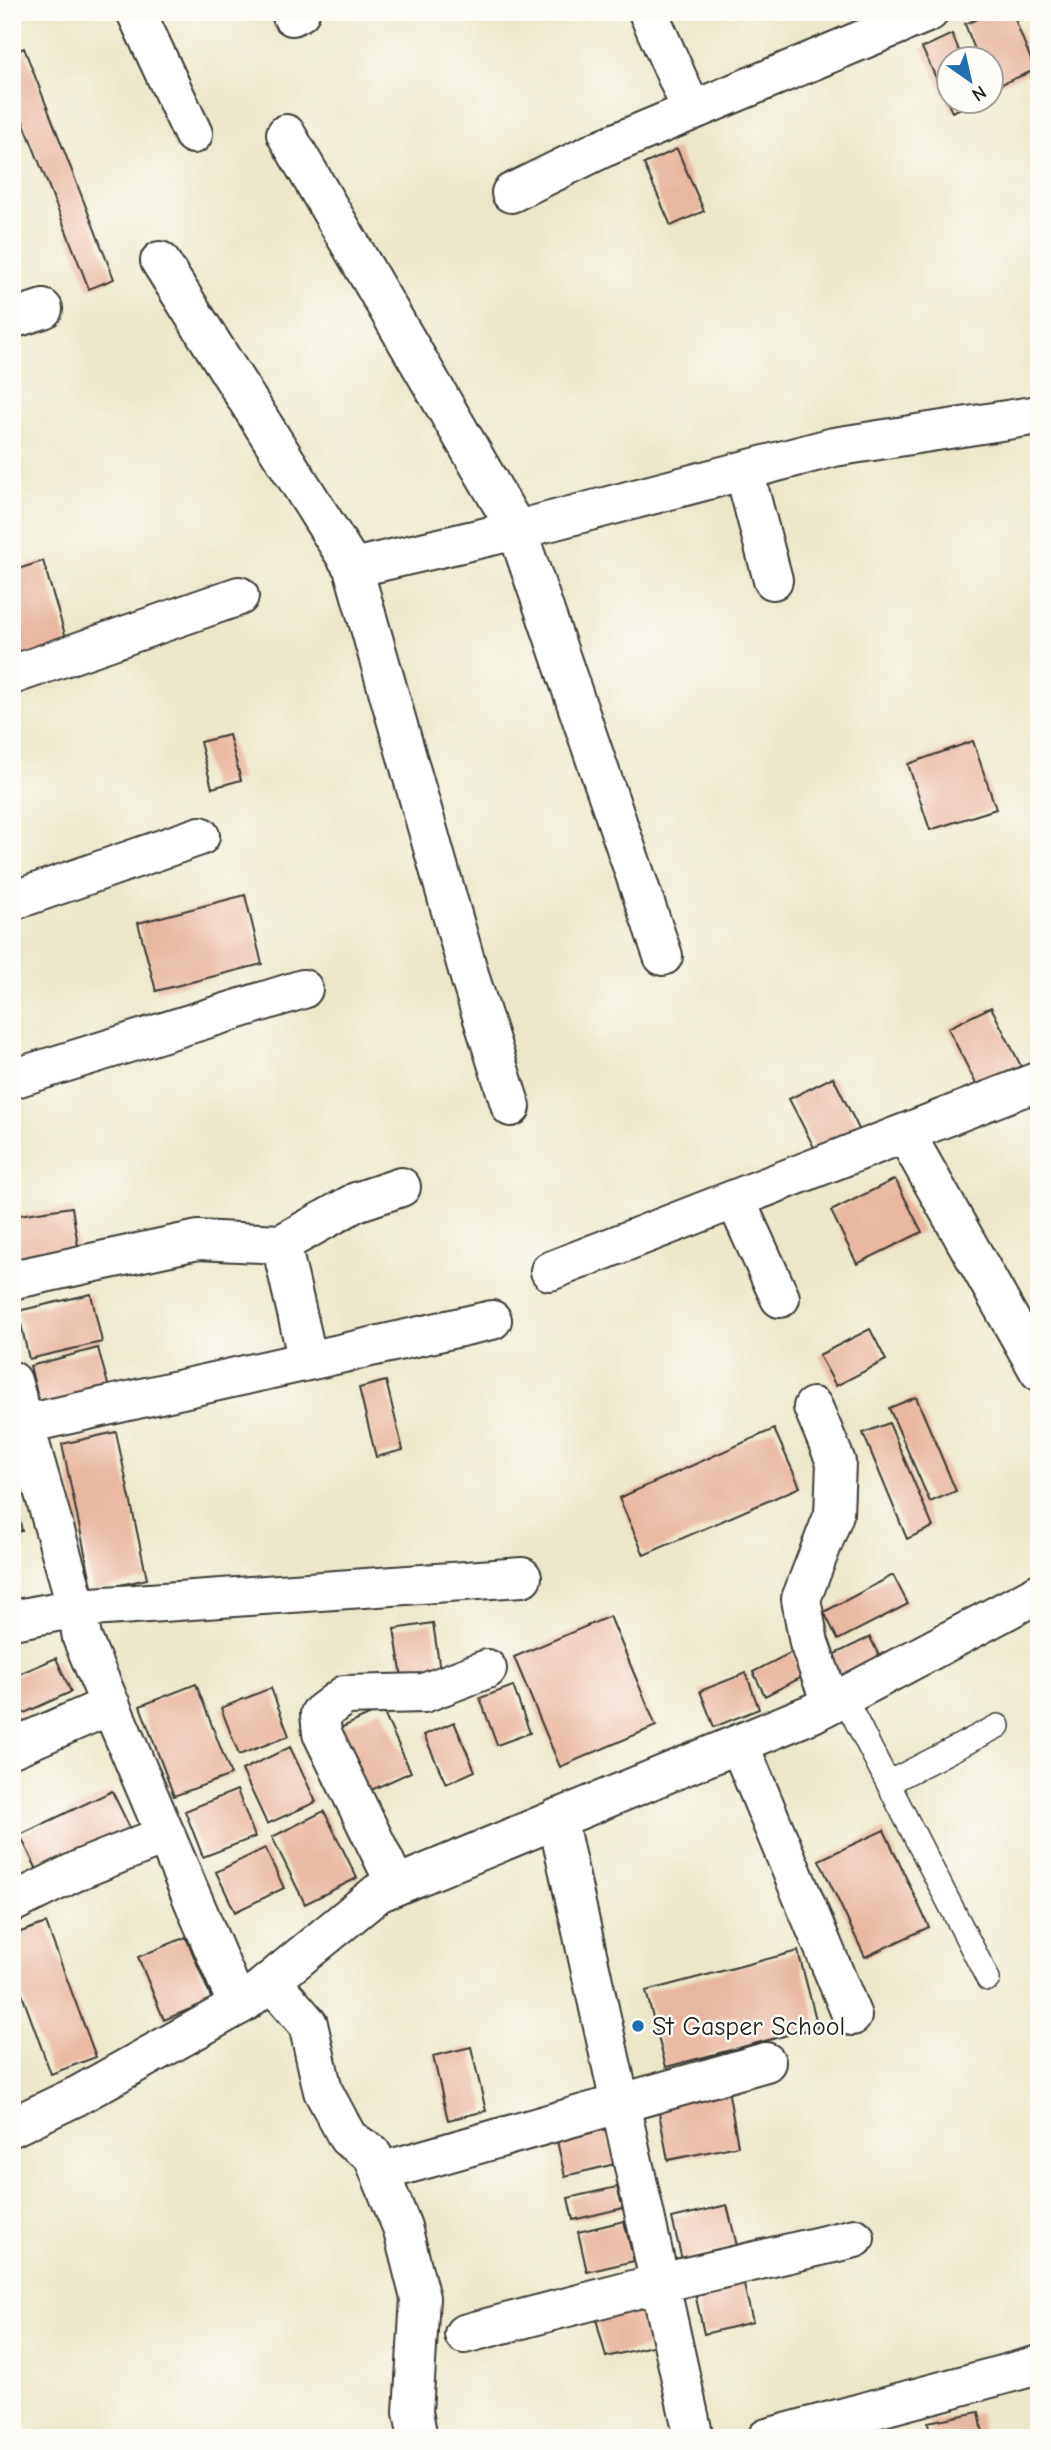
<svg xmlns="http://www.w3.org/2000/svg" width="1051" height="2450" font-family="'Comic Neue',sans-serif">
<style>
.building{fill:#e8b7a1}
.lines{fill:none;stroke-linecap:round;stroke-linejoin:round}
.service-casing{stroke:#3b3a36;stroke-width:26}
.minor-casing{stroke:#3b3a36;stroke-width:42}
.tertiary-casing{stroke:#3b3a36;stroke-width:42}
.service{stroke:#fff;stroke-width:23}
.minor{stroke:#fff;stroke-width:38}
.tertiary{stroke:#fff;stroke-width:38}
.poi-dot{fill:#1f6fb2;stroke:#fdfcf7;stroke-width:2.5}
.labels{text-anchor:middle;stroke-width:5;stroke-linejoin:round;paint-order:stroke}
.poi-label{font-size:26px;fill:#1c1c1c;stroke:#fdfcf7;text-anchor:start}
</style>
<rect width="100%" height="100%" fill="#fdfcf7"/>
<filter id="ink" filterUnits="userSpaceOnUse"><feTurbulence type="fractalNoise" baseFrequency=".0143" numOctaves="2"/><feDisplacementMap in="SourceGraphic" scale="14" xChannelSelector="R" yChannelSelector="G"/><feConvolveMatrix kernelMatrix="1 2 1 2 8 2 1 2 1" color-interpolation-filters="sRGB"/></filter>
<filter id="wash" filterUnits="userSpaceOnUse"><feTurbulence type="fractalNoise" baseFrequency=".00686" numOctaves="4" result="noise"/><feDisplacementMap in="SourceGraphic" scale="28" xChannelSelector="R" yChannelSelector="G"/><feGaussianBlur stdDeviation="1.57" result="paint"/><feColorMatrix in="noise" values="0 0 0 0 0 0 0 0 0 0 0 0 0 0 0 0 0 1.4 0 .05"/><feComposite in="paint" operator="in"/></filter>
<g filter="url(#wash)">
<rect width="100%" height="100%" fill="#ece7ca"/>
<g id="blocks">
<path class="building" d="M994 12H1012L1035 70 992 88V60H979L965 24Z
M952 34 963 60H950V102H976L952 112 922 48Z
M24 48 114 279 89 289 12 93V53Z
M677 149 704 211 671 226 644 164Z
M43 561 70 651 12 668V571Z
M229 735 241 780 212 788 200 742Z
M973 741 996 809 930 830 908 764Z
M245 895 262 964 156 991 138 923Z
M991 1007 1021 1066 978 1088 948 1028Z
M833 1077 862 1135 819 1157 789 1099Z
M895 1179 922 1232 857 1264 831 1211Z
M72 1207 80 1259 12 1270V1216Z
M91 1294 102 1342 29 1359 18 1311Z
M870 1329 886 1360 836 1386 819 1355Z
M98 1348 112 1399 43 1417 30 1366Z
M386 1381 403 1450 376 1457 359 1388Z
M916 1397 956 1491 930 1502 889 1408Z
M889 1423 933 1527 907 1539 863 1433Z
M774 1429 800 1487 644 1555 619 1498Z
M116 1432 147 1579 93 1591 62 1444Z
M12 1483 22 1531 12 1532Z
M893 1575 908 1604 838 1640 824 1612Z
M610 1616 656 1726 560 1767 514 1657Z
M433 1623 441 1677 403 1683 394 1629Z
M870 1637 882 1662 829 1687 818 1662Z
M792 1652 804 1676 765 1696 753 1672Z
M56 1658 71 1692 20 1715 12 1698V1677Z
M746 1673 759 1709 714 1727 700 1691Z
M196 1684 231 1775 174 1796 140 1706Z
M513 1686 530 1733 497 1745 480 1698Z
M271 1688 289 1736 239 1755 221 1708Z
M382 1709 411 1772 367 1792 338 1729Z
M454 1722 475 1771 446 1784 424 1735Z
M290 1747 316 1802 267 1824 242 1770Z
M237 1790 255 1837 203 1857 185 1811Z
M112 1791 132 1832 40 1876 20 1835Z
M324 1811 357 1878 305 1904 272 1837Z
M884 1830 929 1927 865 1957 819 1860Z
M265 1848 284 1888 235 1912 216 1872Z
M46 1923 96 2057 51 2074 12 1967V1935Z
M186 1937 212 2000 164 2020 138 1957Z
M798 1951 818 2027 666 2067 646 1991Z
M471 2047 486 2111 448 2120 433 2056Z
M727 2083 738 2146 668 2160 656 2097Z
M607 2129 615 2164 565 2176 557 2141Z
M617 2187 623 2208 573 2220 568 2198Z
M727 2205 737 2246 682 2260 672 2218Z
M624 2221 634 2261 587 2272 578 2232Z
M743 2281 753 2322 704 2334 695 2293Z
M646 2299 656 2345 606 2357 594 2311Z
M979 2412 984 2438H931L928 2422Z"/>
</g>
</g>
<g filter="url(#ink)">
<use href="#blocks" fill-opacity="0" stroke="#3b3a36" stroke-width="2"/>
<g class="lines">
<g class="service-casing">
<path id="service" d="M844 1697 988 1979
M888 1783 998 1726"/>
</g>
<g class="minor-casing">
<path id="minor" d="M136 12 193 134
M648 12 692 111
M292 16 300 12
M286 134 517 530 663 956
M511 193 603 148 929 12
M160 261 353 568 471 981 511 1107
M12 319 43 309
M744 471 773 580
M353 568 517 530 834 447 1039 415
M12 675 239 596
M12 901 200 836
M12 1079 303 989
M905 1133 1039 1371
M736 1201 780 1298
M281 1244 308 1361
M550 1271 1039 1081
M12 1280 198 1240 281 1244 356 1202 401 1187
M12 1381 77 1608 82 1638 238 2006
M813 1407 836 1462 834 1514 801 1599 809 1643 831 1703
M12 1427 492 1320
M12 1620 77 1608 522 1577
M739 1744 852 2016
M12 1748 111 1705
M557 1818 694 2438
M396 1885 322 1733 320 1714 345 1695 424 1693 487 1669
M12 1903 83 1868 166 1835
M271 1981 308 2024 323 2091 348 2138 372 2154 402 2227 420 2298 413 2412 418 2438
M380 2172 766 2062
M464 2334 660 2283 855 2238
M767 2438 1039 2365"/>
</g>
<g class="tertiary-casing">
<path id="tertiary" d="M12 2127 77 2096 245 2002 378 1893 813 1713 1039 1593"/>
</g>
<use href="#service" class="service"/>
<use href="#minor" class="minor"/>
<use href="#tertiary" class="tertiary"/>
</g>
</g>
<circle class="poi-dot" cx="638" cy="2026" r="7"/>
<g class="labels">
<g class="poi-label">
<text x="652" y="2035">St Gasper School</text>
</g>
</g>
<rect width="1051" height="2450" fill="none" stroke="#fdfcf7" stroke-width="42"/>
<g transform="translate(970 80) rotate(146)"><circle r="33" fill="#fdfcf7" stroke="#a3a29f" stroke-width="2"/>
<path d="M0-5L12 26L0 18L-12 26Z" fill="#1f6fb2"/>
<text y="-10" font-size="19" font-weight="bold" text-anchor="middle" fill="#1c1c1c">N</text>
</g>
</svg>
